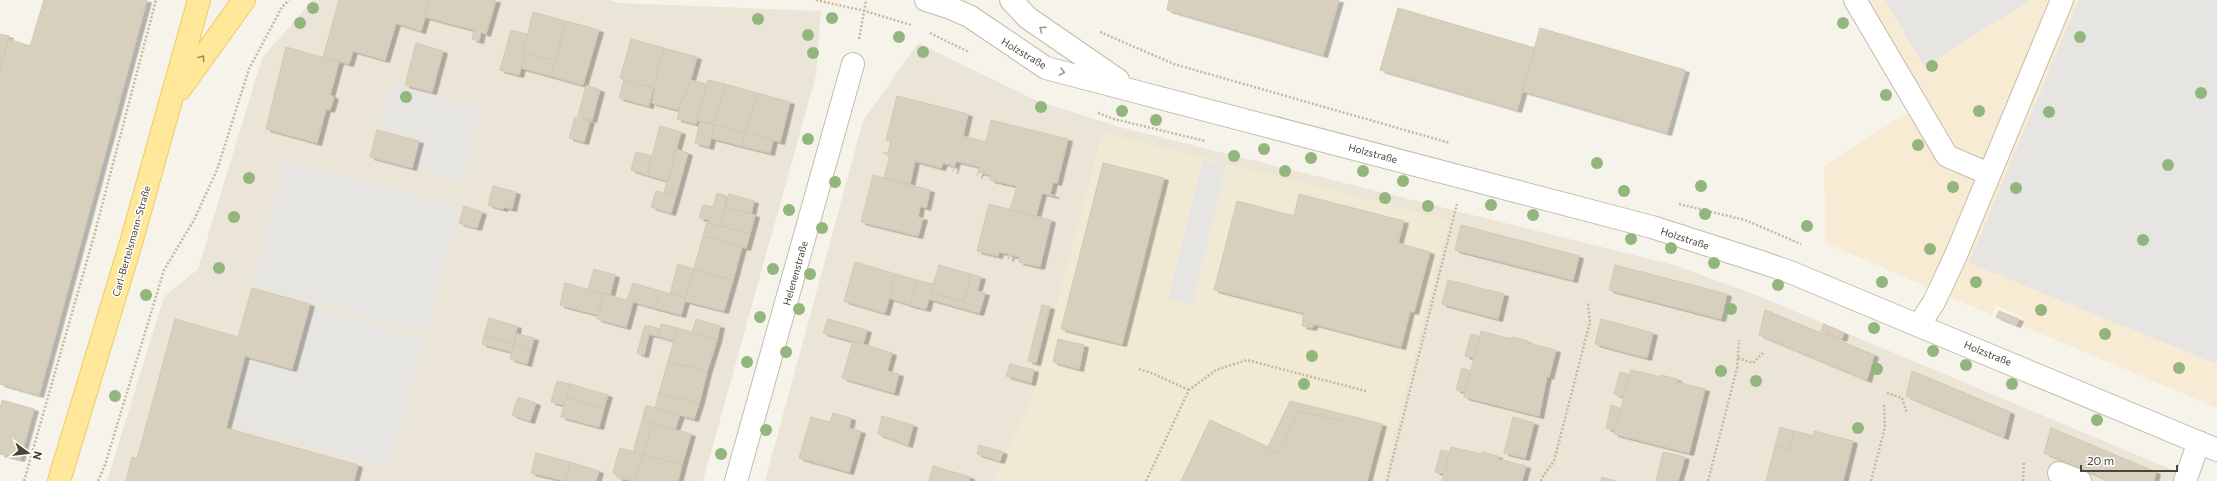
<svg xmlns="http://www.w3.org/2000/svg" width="2217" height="481" font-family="Commissioner,sans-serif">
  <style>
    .residential { fill: #eae5d7 }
    .commercial { fill: #f8ebd4 }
    .education { fill: #f0e9d3 }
    .parking { fill: #e7e5e1 }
    .building { fill: #d8d0be; stroke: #d4c8b1; filter: url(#shadow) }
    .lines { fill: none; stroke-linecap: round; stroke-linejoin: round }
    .minor-casing { stroke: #c2bcab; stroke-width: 24 }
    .major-casing { stroke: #edcb61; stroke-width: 24 }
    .path { stroke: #c5b99b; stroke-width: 2.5; stroke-dasharray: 2 2; stroke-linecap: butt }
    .minor { stroke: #fff; stroke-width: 22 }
    .major { stroke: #ffe899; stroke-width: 22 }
    .tree { fill: #93b57e }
    .oneway { stroke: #9c9891 }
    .oneway2 { stroke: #9c8e63 }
    .labels { text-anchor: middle; stroke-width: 3; stroke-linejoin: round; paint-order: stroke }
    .street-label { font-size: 10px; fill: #4b4437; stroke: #fff }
  </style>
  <defs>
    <filter id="shadow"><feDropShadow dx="4.5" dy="2.5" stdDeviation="0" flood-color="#0004"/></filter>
  </defs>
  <rect width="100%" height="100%" fill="#f6f3ea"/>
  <path class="residential" d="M313,0H608L619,3L821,11L816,75L703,481H107L164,297L198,269L262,58Z
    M918,43L1035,100L1119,127L1674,265L1756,295L2199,481H765L863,121Z"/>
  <path class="commercial" d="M1845,0H2217V408L2021,325L2024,317L1996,305L1992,315L1826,243L1824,166L1910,111Z"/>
  <path class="education" d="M1102,133L1449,220L1382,481H993L1033,396Z"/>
  <path class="parking" d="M1885,0H2031L1924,66Z
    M2079,0H2217V364L1969,263Z
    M392,85L481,109L462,181L414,168L422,139L380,128Z
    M285,160L460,207L426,333L252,286Z
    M1203,160L1226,166L1192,305L1168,299Z
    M312,307L424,338L390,468L229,425L246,359L294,372Z"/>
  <path class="building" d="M44,0H147L39,395L0,384V69L8,39L30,46Z
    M339,0H430L421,31L396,23L385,60L353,51L349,64L323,57Z
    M430,0H496L486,34L481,32L479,41L472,39L474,30L425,17Z
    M1169,0H1339L1323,55L1167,10Z
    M1398,8L1535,48L1517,110L1380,70Z
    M533,12L566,21L556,61L523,52Z
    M566,21L599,30L583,85L551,76Z
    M1540,28L1685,70L1667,133L1522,91Z
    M511,30L527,34L523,52H525L519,75L500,70Z
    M0,34L9,36L0,69Z
    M631,39L664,48L653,88L620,78Z
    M416,43L443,51L432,92L405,85Z
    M286,47L339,62L330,95L334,97L330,110L326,109L317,143L266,129Z
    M664,48L697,57L686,96H683L679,110L652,103L655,88H653Z
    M525,52L555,61L551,76L521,68Z
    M624,79L653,88L649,106L619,98Z
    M690,80L706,84L696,124L677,119L683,96H686Z
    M708,80L725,84L714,124L697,120Z
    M725,84L757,93L745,133L714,124Z
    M586,85L600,90L592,120L578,116Z
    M757,93L790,102L780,142L745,133Z
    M897,96L968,114L963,136L986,142L991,120L1068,139L1057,183L1053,182L1050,194L1055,196L1042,193L1036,216L1010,210L1017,186L990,180L991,175L979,172L977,176L980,167L956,161L953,171L954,166L943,163L941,168L915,161L910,184L884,178L890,155L883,153H888L891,141L886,140Z
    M575,117L590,121L584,142L569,138Z
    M700,121L714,125L709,147L695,143Z
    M714,125L745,133L742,146L711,138Z
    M660,126L681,132L668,181L647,175Z
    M377,130L419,141L412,168L370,157Z
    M745,133L773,140L770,153L742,146Z
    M676,149L688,153L676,196L664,193Z
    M636,152L652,156L647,175L631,170Z
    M1103,163L1164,178L1122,344L1061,329Z
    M873,175L930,190L926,208L920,206L918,217L923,218L918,236L861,222Z
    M493,186L516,192L512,209L504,207L503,209L488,205Z
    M656,191L676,196L671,213L651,207Z
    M717,193L727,196L720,226L709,223L710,220L699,218L703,205L713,207Z
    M729,194L754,201L751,214L726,207Z
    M1299,194L1404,221L1398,243L1430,252L1414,312L1410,311L1401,347L1302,321L1304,313L1214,290L1237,201L1294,216Z
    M989,204L1051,220L1040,267L1019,262L1020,257L1010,255L1009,259H1008L1009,254L999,252L998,256L977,251Z
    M464,206L482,212L477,228L459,223Z
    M726,207L755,215L750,234L720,226Z
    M707,222L750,234L746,248L703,236Z
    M1461,225L1579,256L1573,280L1455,250Z
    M703,236L742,247L733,280L694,269Z
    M855,262L896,274L885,313L844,301Z
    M678,264L694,269L686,298L670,294Z
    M939,265L971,274L963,302L931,292Z
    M1615,265L1727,294L1721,319L1609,290Z
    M594,269L615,275L610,295L588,289Z
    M694,269L733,280L724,311L685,301Z
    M896,274L917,280L910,305L889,298Z
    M971,274L981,277L977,291L985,293L981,307L963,302Z
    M917,280L933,284L931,292L981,307L979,313L929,299L926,309L910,305Z
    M1448,280L1504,294L1498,319L1442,304Z
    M565,283L604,294L598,315L560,305Z
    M633,283L660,291L655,308L627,300Z
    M252,288L310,304L292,369L245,356L226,428L358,465L354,481H126L132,457L137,459L175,319L238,337Z
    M660,291L686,298L681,315L655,308Z
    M604,294L633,302L626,327L597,319Z
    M1042,305L1050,307L1036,363L1028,361Z
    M1765,310L1874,355L1867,380L1759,335Z
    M1999,311L2019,319L2016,325L1996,317Z
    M489,318L517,326L514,344L484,336Z
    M696,319L720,326L717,340L692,333Z
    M828,319L867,330L863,344L823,333Z
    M1601,319L1653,333L1647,358L1595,344Z
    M1303,321L1314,324L1312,328L1302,326Z
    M661,324L678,328L674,341L658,336Z
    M1824,324L1844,333L1842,339L1821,331Z
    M645,325L660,329L658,336L649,334L644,355L637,353Z
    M678,328L717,340L707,372L668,361Z
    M1481,331L1511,339L1512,337L1528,341L1527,343L1556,350L1549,377L1547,376L1539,416L1464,397Z
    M517,334L534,338L531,349L514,344Z
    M1471,334L1480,337L1474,358L1465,356Z
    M484,336L514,344L512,352L482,344Z
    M1058,339L1084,345L1079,369L1053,362Z
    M853,341L892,353L887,371L899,374L894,393L842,378Z
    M514,344L531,349L527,364L510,359Z
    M668,361L707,372L699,404L659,393Z
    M1010,364L1034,370L1031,383L1006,376Z
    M1462,368L1471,371L1465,392L1456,390Z
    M1631,370L1661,377V375L1677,379V382L1705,389L1689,453L1614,434Z
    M1912,371L2010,412L2004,437L1906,396Z
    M1620,372L1629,375L1623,397L1614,394Z
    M557,381L570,384L564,405L551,402Z
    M570,384L608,395L604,408L566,398Z
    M659,393L699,404L694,419L655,408Z
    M518,397L536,403L530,421L512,415Z
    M566,398L604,408L599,427L561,417Z
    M2,400L34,409L20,459L0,454V409Z
    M1290,401L1343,414L1341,421L1299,411L1278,454L1268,450V447Z
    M646,405L680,415L675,429L642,420Z
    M1611,405L1620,408L1615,430L1606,428Z
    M1299,411L1341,421L1343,414L1382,424L1367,481H1181L1210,420L1268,447V450L1278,454Z
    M833,413L851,418L849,428L861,431L849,472L799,458L811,417L830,422Z
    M882,416L913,425L908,445L878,434Z
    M1513,417L1534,423L1525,458L1504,453Z
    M642,420L652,423L643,454L633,452Z
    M652,423L691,434L682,465L643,454Z
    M1780,427L1794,431L1789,450L1775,446Z
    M2051,428L2156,472L2154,481H2110L2044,453Z
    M1794,431L1814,436V431L1853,441L1843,481H1766L1775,446L1789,450Z
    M979,445L1003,452L1000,461L977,454Z
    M1451,447L1482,454V452L1498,456V459L1526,466L1522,481H1442Z
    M620,448L643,454L635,481L618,478L613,472Z
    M1441,450L1450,452L1444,474L1435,472Z
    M1663,452L1685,457L1678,481H1656Z
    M536,453L570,462L565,481L531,473Z
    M643,454L682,465L678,481H635Z
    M570,462L599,471L596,481H565Z
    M933,466L970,477L969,481H929Z
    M1602,477L1616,481H1601Z"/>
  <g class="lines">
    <defs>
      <path id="minor" d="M926,0L948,7L969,16L1046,68L1652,227L1761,262L1790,272L2217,450
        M1011,0L1028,18L1118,80
        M1855,0L1947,156L1989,174
        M1919,325L1934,302L1956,255L2062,0
        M2059,473L2080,481
        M736,481L853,64
        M2185,481L2199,442"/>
      <path id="major" d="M180,89L244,0
        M59,481L131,243L199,0"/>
    </defs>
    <use href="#minor" class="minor-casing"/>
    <use href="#major" class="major-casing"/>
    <path class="path" d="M816,0L865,11L911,25
      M1100,32L1174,64L1450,143
      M930,33L969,52
      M859,39L866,0
      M1098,113L1114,119L1205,141
      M1679,204L1745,220L1801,244
      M1738,358L1753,363L1763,353
      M1139,369L1154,374L1189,390
      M1887,393L1902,398L1907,413
      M24,481L94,236L156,0
      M98,481L105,465L164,270L194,220L217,170L249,69L282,7L289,0
      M1146,481L1189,390L1216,370L1247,360L1366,391
      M1387,481L1457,204
      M1541,481L1543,476L1554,461L1590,322L1588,302
      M1708,481L1737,368L1739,340
      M1871,481L1885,427L1884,404
      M2023,481L2024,462"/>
    <use href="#minor" class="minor"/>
    <use href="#major" class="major"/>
  </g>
  <g class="tree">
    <circle cx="313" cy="8" r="6"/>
    <circle cx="832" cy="18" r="6"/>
    <circle cx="758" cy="19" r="6"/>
    <circle cx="300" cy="23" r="6"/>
    <circle cx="1843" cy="23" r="6"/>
    <circle cx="808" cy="35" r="6"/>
    <circle cx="899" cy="37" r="6"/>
    <circle cx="2080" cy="37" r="6"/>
    <circle cx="923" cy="52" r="6"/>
    <circle cx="813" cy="53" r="6"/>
    <circle cx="1932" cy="66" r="6"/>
    <circle cx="2201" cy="93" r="6"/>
    <circle cx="1886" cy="95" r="6"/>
    <circle cx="406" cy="97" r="6"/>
    <circle cx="1041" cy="107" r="6"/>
    <circle cx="1122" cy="111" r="6"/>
    <circle cx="1979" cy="111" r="6"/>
    <circle cx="2049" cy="112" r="6"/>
    <circle cx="1156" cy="120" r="6"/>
    <circle cx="808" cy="139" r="6"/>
    <circle cx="1918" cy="145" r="6"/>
    <circle cx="1264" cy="149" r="6"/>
    <circle cx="1234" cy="156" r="6"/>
    <circle cx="1311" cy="158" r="6"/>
    <circle cx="1597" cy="163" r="6"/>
    <circle cx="2168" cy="165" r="6"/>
    <circle cx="1285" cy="171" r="6"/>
    <circle cx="1363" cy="171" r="6"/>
    <circle cx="249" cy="178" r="6"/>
    <circle cx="1403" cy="181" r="6"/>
    <circle cx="835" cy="182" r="6"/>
    <circle cx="1701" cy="186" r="6"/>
    <circle cx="1953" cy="187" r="6"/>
    <circle cx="2016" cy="188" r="6"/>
    <circle cx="1624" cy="191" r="6"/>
    <circle cx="1385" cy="198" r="6"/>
    <circle cx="1491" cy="205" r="6"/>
    <circle cx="1428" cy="206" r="6"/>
    <circle cx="789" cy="210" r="6"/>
    <circle cx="1705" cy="214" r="6"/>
    <circle cx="1533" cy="215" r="6"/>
    <circle cx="234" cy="217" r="6"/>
    <circle cx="1807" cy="226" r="6"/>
    <circle cx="822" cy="228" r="6"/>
    <circle cx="1631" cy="239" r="6"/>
    <circle cx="2143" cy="240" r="6"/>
    <circle cx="1671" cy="248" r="6"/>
    <circle cx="1930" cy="249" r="6"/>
    <circle cx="1714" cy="263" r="6"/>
    <circle cx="219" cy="268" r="6"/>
    <circle cx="773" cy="269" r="6"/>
    <circle cx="810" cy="274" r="6"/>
    <circle cx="1882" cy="282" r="6"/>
    <circle cx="1976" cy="282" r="6"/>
    <circle cx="1778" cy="285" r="6"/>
    <circle cx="146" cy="295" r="6"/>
    <circle cx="799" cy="309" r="6"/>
    <circle cx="1731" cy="309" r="6"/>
    <circle cx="2041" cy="310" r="6"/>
    <circle cx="760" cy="317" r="6"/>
    <circle cx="1874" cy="328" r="6"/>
    <circle cx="2105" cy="334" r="6"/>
    <circle cx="1933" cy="351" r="6"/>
    <circle cx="786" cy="352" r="6"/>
    <circle cx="1312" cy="356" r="6"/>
    <circle cx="747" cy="362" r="6"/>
    <circle cx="1966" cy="365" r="6"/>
    <circle cx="2179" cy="368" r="6"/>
    <circle cx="1877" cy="369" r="6"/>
    <circle cx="1721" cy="371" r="6"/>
    <circle cx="1756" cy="381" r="6"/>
    <circle cx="1304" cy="384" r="6"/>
    <circle cx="2012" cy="384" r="6"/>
    <circle cx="115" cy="396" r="6"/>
    <circle cx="2097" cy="420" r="6"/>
    <circle cx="1858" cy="428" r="6"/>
    <circle cx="766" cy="430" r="6"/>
    <circle cx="721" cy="454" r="6"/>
  </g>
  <defs><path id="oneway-chevron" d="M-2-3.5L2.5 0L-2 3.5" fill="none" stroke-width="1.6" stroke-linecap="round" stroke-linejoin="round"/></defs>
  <g class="oneway">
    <use href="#oneway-chevron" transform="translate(1042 29) rotate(-143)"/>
    <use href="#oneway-chevron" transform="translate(1062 72) rotate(14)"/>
  </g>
  <use class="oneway2" href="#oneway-chevron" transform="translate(202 58) rotate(-54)"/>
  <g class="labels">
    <g class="street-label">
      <text transform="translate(1024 53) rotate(31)" y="4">Holzstraße</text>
      <text transform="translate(1373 153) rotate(15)" y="4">Holzstraße</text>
      <text transform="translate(1685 238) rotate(18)" y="4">Holzstraße</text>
      <text transform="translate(131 241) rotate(-74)" y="4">Carl-Bertelsmann-Straße</text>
      <text transform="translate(795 273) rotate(-74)" y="4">Helenenstraße</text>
      <text transform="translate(1988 353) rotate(22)" y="4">Holzstraße</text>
    </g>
  </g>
  <g transform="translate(28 453) rotate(105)" stroke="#ffffff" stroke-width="3" paint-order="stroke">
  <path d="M0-3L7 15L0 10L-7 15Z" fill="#4b4437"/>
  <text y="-6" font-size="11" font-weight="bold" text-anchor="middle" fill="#4b4437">N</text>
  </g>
  <path d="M2081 465v6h96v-6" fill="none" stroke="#4b4437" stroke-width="2"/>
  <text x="2087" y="465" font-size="12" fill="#4b4437" stroke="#ffffff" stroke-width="3" paint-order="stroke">20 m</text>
</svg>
